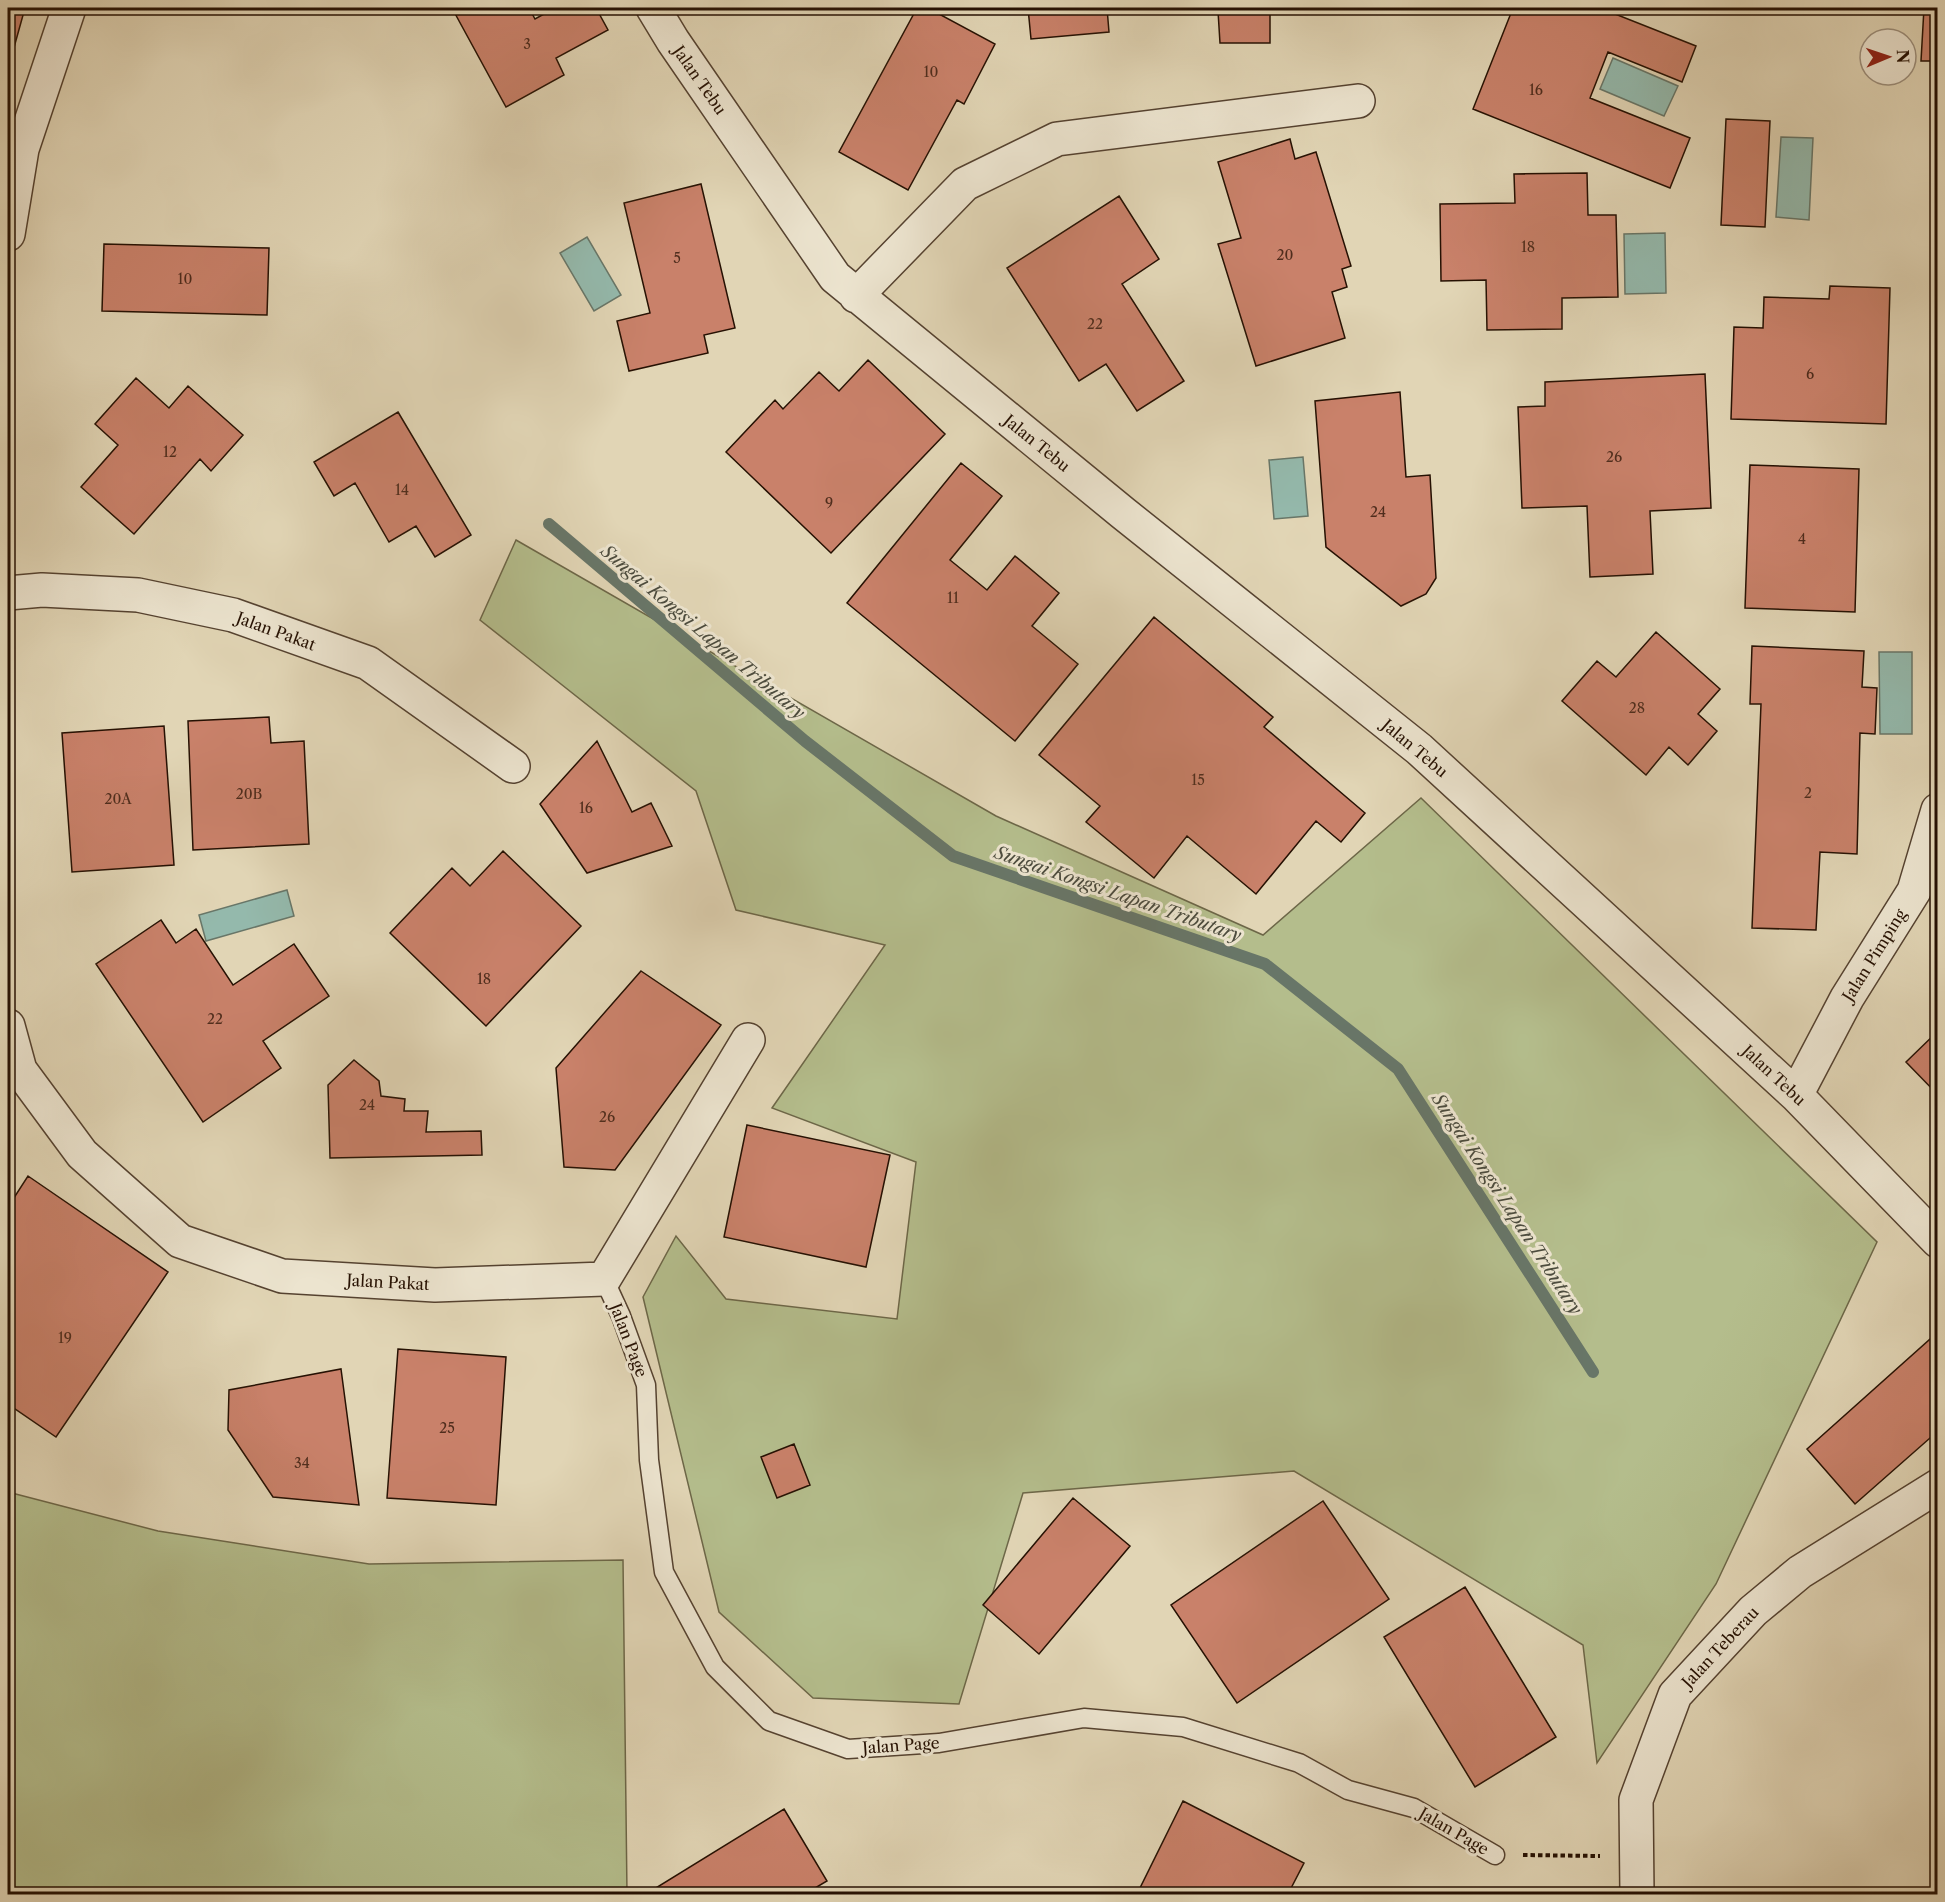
<svg xmlns="http://www.w3.org/2000/svg" width="1945" height="1902" font-family="'Libre Caslon Text',serif">
  <style>
    .green { fill: #b4bd8c; stroke: #6d6748; stroke-width: 1.5 }
    .water { fill: #94b9ac; stroke: #687668; stroke-width: 1.5 }
    .lines { fill: none; stroke-linecap: round; stroke-linejoin: round }
    .stream { stroke: #687668; stroke-width: 12 }
    .building { fill: #c9816a; stroke: #261103; stroke-width: 1.5 }
    .lane-casing { stroke: #554230; stroke-width: 21 }
    .street-casing { stroke: #554230; stroke-width: 36 }
    .path { stroke: #261103; stroke-width: 4; stroke-dasharray: 4.5 3; stroke-linecap: butt }
    .lane { stroke: #ece4cf; stroke-width: 18 }
    .street { stroke: #ece4cf; stroke-width: 33 }
    .labels { text-anchor: middle; stroke-width: 6; stroke-linejoin: round; paint-order: stroke }
    .number-label { font-size: 14px; fill: #4f2d1d }
    .street-label { font-size: 16px; fill: #261103; stroke: #ece4cf }
    .water-label { font-size: 18px; font-style: italic; fill: #4c4c3e; stroke: #ece4cf }
  </style>
  <rect width="100%" height="100%" fill="#e1d5b5"/>
  <filter id="stains"><feTurbulence type="fractalNoise" baseFrequency=".00333" numOctaves="4"/><feColorMatrix values="0 0 0 0 .2 0 0 0 0 .09 0 0 0 0 .02 0 0 0 .5 -.17"/></filter>
  <radialGradient id="worn" r=".72"><stop offset=".6" stop-color="#630" stop-opacity="0"/><stop offset="1" stop-color="#630" stop-opacity=".3"/></radialGradient>
  <path class="green" d="M516,540L996,816L1263,935L1421,798L1877,1242L1716,1584L1597,1763L1583,1645L1294,1471L1023,1493L959,1704L813,1698L719,1612L643,1297L676,1236L726,1299L897,1319L916,1162L772,1108L885,945L736,910L696,791L480,620Z
    M8,1492L158,1531L369,1564L623,1560L627,1894H8Z"/>
  <path class="water" d="M1613,58L1678,86L1664,116L1600,89Z
    M1781,137L1813,138L1809,220L1776,217Z
    M1665,233L1666,293L1625,294L1624,234Z
    M587,237L621,295L594,311L560,253Z
    M1303,457L1308,516L1274,519L1269,460Z
    M1879,652H1912V734H1880Z
    M287,890L294,916L206,941L199,915Z"/>
  <g class="lines">
    <path class="stream" d="M549,524L805,741L953,856L1265,964L1398,1069L1593,1372"/>
  </g>
  <path class="building" d="M8,8H25L8,69Z
    M452,8H529L535,19L555,8H596L608,30L556,58L564,75L506,107Z
    M917,8H928L995,44L964,104L957,100L908,190L839,152Z
    M1028,8H1107L1109,32L1031,39Z
    M1205,8H1284V10H1270V43H1220L1218,11H1205Z
    M1513,8H1600L1696,46L1682,82L1608,52L1590,98L1690,138L1670,188L1473,109Z
    M1924,8H1938V61H1921Z
    M8,113L13,114L8,133Z
    M1726,119L1770,121L1765,227L1721,225Z
    M1290,139L1295,159L1316,152L1351,266L1342,269L1347,287L1332,292L1345,338L1256,366L1218,244L1241,238L1218,162Z
    M1587,173L1588,215H1616L1618,297L1562,298V329L1487,330L1486,280L1441,281L1440,204L1515,203L1514,174Z
    M701,184L735,328L704,335L708,353L629,371L617,321L650,313L624,203Z
    M1119,196L1159,259L1122,284L1184,381L1137,411L1106,364L1079,381L1007,268Z
    M104,244L269,248L267,315L102,311Z
    M1830,286L1890,288L1886,424L1731,419L1734,327L1763,328L1764,297L1829,299Z
    M868,360L945,434L831,553L726,452L775,400L783,409L819,372L839,391Z
    M1705,374L1711,508L1650,511L1653,574L1590,577L1587,506L1522,508L1518,407L1545,406V382Z
    M136,378L169,408L188,386L243,435L211,471L200,459L134,534L81,487L118,445L95,424Z
    M1400,392L1406,477L1430,475L1436,578L1426,594L1401,606L1326,547L1315,401Z
    M398,412L471,535L435,557L416,526L389,542L355,483L334,496L314,462Z
    M961,463L1002,496L950,560L987,590L1015,556L1059,593L1032,626L1078,664L1015,741L847,603Z
    M1750,465L1859,469L1855,612L1745,608Z
    M1154,617L1273,717L1264,727L1365,813L1341,842L1316,821L1256,894L1187,836L1154,878L1086,822L1100,806L1039,755Z
    M1656,632L1720,689L1698,714L1717,731L1688,765L1669,747L1646,775L1562,701L1597,661L1616,677Z
    M1752,646L1864,651L1862,687L1877,688L1875,734L1860,733L1857,854L1820,852L1816,930L1752,928L1761,704H1750Z
    M269,717L271,743L304,741L309,844L193,850L188,721Z
    M164,726L174,865L72,872L62,733Z
    M597,741L632,812L651,803L672,846L587,873L540,804Z
    M503,851L581,926L486,1026L390,933L452,868L470,886Z
    M161,920L176,943L196,929L233,985L294,944L329,996L263,1041L281,1068L203,1122L96,964Z
    M641,971L721,1025L615,1170L564,1167L556,1068Z
    M1938,1031V1095L1906,1062Z
    M354,1060L379,1081L381,1096L405,1099L404,1111H428L426,1132L481,1131L482,1155L330,1158L328,1085Z
    M747,1125L890,1155L866,1267L724,1237Z
    M28,1176L168,1272L56,1437L8,1404V1207Z
    M1938,1332V1431L1855,1504L1807,1449Z
    M398,1349L506,1357L496,1505L387,1498Z
    M341,1369L359,1505L273,1497L228,1430L229,1390Z
    M794,1444L810,1485L777,1498L761,1457Z
    M1073,1498L1130,1546L1039,1654L983,1605Z
    M1323,1501L1389,1599L1237,1703L1171,1605Z
    M1465,1587L1556,1737L1475,1787L1384,1637Z
    M1183,1801L1304,1863L1288,1894H1153L1140,1888Z
    M784,1809L827,1881L805,1894H646Z"/>
  <g class="lines">
    <defs>
      <path id="lane" d="M604,1279L621,1316L646,1385L649,1460L664,1572L715,1667L769,1721L848,1749L939,1743L1084,1718L1183,1727L1299,1763L1348,1790L1414,1808L1495,1855"/>
      <path id="street" d="M653,8L673,41L835,277L1123,513L1419,749L1796,1095L1938,1241
        M8,234L22,149L69,8
        M856,296L965,184L1057,139L1358,101
        M8,593L42,590L138,595L233,615L368,663L513,766
        M8,1026L20,1070L82,1154L180,1241L282,1276L435,1285L604,1279L748,1040
        M1796,1095L1847,998L1914,891L1938,810
        M1637,1894L1636,1800L1675,1695L1753,1611L1800,1572L1938,1486"/>
    </defs>
    <use href="#lane" class="lane-casing"/>
    <use href="#street" class="street-casing"/>
    <path class="path" d="M1523,1855L1600,1856"/>
    <use href="#lane" class="lane"/>
    <use href="#street" class="street"/>
  </g>
  <g class="labels">
    <g class="number-label">
      <text x="527" y="49">3</text>
      <text x="931" y="77">10</text>
      <text x="1536" y="95">16</text>
      <text x="1528" y="252">18</text>
      <text x="1285" y="260">20</text>
      <text x="677" y="263">5</text>
      <text x="185" y="284">10</text>
      <text x="1095" y="329">22</text>
      <text x="1810" y="379">6</text>
      <text x="170" y="457">12</text>
      <text x="1614" y="462">26</text>
      <text x="402" y="495">14</text>
      <text x="829" y="508">9</text>
      <text x="1378" y="517">24</text>
      <text x="1802" y="544">4</text>
      <text x="953" y="603">11</text>
      <text x="1637" y="713">28</text>
      <text x="1198" y="785">15</text>
      <text x="1808" y="798">2</text>
      <text x="249" y="799">20B</text>
      <text x="118" y="804">20A</text>
      <text x="586" y="813">16</text>
      <text x="484" y="984">18</text>
      <text x="215" y="1024">22</text>
      <text x="367" y="1110">24</text>
      <text x="607" y="1122">26</text>
      <text x="65" y="1343">19</text>
      <text x="447" y="1433">25</text>
      <text x="302" y="1468">34</text>
    </g>
    <g class="street-label">
      <text transform="translate(700 80) rotate(55)" y="6">Jalan Tebu</text>
      <text transform="translate(1037 443) rotate(39)" y="6">Jalan Tebu</text>
      <text transform="translate(276 631) rotate(20)" y="6">Jalan Pakat</text>
      <text transform="translate(1415 748) rotate(40)" y="6">Jalan Tebu</text>
      <text transform="translate(1874 955) rotate(-58)" y="6">Jalan Pimping</text>
      <text transform="translate(1774 1075) rotate(43)" y="6">Jalan Tebu</text>
      <text transform="translate(388 1282) rotate(3)" y="6">Jalan Pakat</text>
      <text transform="translate(629 1340) rotate(69)" y="6">Jalan Page</text>
      <text transform="translate(1720 1647) rotate(-47)" y="6">Jalan Teberau</text>
      <text transform="translate(901 1745) rotate(-4)" y="6">Jalan Page</text>
      <text transform="translate(1454 1831) rotate(30)" y="6">Jalan Page</text>
    </g>
    <g class="water-label">
      <text transform="translate(703 632) rotate(40)" y="6">Sungai Kongsi Lapan Tributary</text>
      <text transform="translate(1118 894) rotate(19)" y="6">Sungai Kongsi Lapan Tributary</text>
      <text transform="translate(1507 1204) rotate(57)" y="6">Sungai Kongsi Lapan Tributary</text>
    </g>
  </g>
  <rect width="1945" height="1902" fill="none" stroke="#e1d5b5" stroke-width="30"/>
  <rect x="9" y="9" width="1927" height="1884" fill="none" stroke="#261103" stroke-width="3"/>
  <rect x="15" y="15" width="1915" height="1872" fill="none" stroke="#261103" stroke-width="1.5"/>
  <g transform="translate(1888 57) rotate(88)"><circle r="28" fill="#ece4cf" stroke="#9d907d" stroke-width="1.5"/>
  <path d="M0-4.5L10 22L0 15L-10 22Z" fill="#8f2418"/>
  <text y="-9" font-size="16" font-weight="bold" text-anchor="middle" fill="#261103">N</text>
  </g>
  <rect width="100%" height="100%" filter="url(#stains)"/>
  <rect width="100%" height="100%" fill="url(#worn)"/>
</svg>
